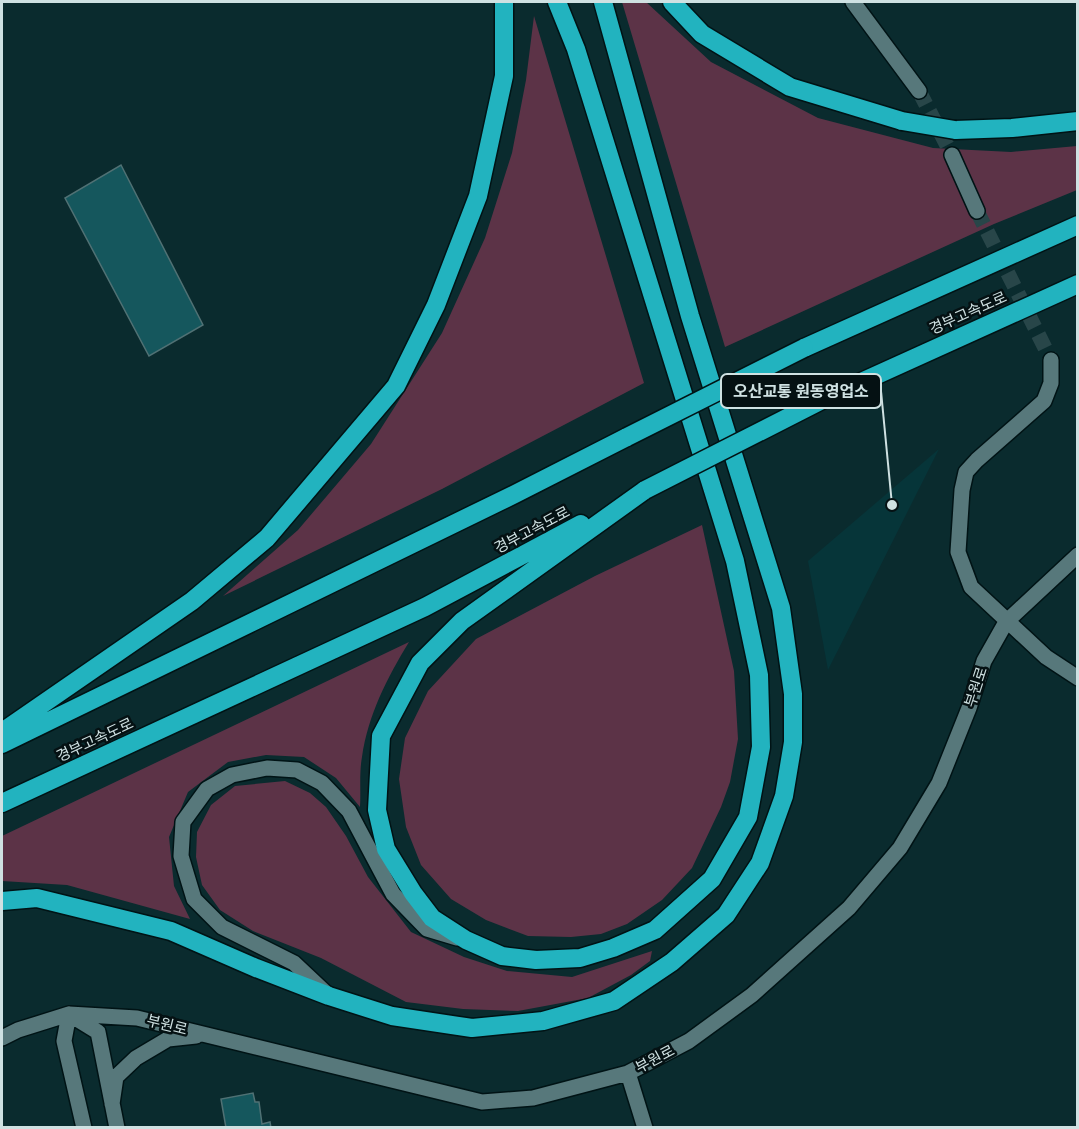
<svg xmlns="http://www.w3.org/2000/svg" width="1079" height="1129" font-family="'Source Sans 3','Noto Sans KR',sans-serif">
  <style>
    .built { fill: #063539 }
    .green { fill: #5c3347 }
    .building { fill: #15575d; stroke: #507174; stroke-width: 1.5 }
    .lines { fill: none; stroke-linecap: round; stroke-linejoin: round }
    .minor-tunnel { stroke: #284649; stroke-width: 15; stroke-dasharray: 15 8; stroke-linecap: butt }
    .minor-casing { stroke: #001315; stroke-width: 18 }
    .highway-casing { stroke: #001315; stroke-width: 21 }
    .minor { stroke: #57787b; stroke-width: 15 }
    .highway { stroke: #22b3bf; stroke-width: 18 }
    .highway-bridge-casing { stroke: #001315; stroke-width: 21; stroke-linecap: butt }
    .highway-bridge { stroke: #22b3bf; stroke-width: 18 }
    .labels { text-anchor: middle; stroke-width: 5; stroke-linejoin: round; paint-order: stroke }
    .street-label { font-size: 15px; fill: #cfe1e2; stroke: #051113 }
    .leader { fill: none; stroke: #cfe1e2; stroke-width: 2 }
    .callout-dot { fill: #cfe1e2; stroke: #051113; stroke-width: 2 }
    .callout { fill: #051113; stroke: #cfe1e2; stroke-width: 2 }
    .callout-label { font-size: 16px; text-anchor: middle; font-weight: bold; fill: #cfe1e2 }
  </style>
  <rect width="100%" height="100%" fill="#0a2b2e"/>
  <path class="built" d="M939,449L828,670L808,561Z"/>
  <path class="green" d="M622,2H646L711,62L818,118L933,148L1011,152L1077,146V190L994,224L725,347Z
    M534,16L644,383L442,489L223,596L298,530L371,444L442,333L485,238L512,153L526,80Z
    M702,525L734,671L738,739L730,782L721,807L692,868L662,900L627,924L601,934L571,937L528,936L486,920L451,899L421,865L406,827L399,779L405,738L428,691L476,639L595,576Z
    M409,642C387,678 368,715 362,757C359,773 361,791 360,807L336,778L304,757L266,755L228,762L188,792L169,837L174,886L190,919L67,885L2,881V836Z
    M285,781L310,793L326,807L346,836L368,877L411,932L464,957L507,971L572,977L652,951L650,961L631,975L588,998L518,1011L463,1009L406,1002L321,958L253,931L220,910L202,885L196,857L197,832L211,805L235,786Z"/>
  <path class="building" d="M121,165L203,325L149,356L65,198Z
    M253,1093L255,1102H259L262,1124L270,1122L271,1128H226L221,1099Z"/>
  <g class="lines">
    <path class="minor-tunnel" d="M919,91L952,155
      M977,211L1051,360"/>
    <defs>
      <path id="minor" d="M853,2L919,91
        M952,155L977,211
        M1051,360V383L1044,401L977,460L966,472L962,490L958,552L971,587L1046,657L1078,678
        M327,994L294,963L222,927L194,899L181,856L183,822L207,789L232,775L267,768L297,770L322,783L349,811L393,894L427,929L457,938
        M69,1014L64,1041L84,1128
        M72,1016L98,1032L117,1128
        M2,1038L18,1030L69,1014L137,1018L482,1102L533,1098L628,1073L689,1041L752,995L849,908L900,848L939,783L969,708L984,661L1006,622L1078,555
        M628,1073L645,1128
        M112,1104L116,1077L136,1058L168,1039L196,1036"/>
      <path id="highway" d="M557,2L576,49L735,561L759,675L761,747L748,817L712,879L655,930L613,948L580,958L536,960L502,956L466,940L432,918L413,893L386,849L377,810L381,736L420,663L462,621L645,490
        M672,2L702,34L790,87L902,121
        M955,130L1012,128L1078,121
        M804,348L1078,225
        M826,398L1078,284
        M2,732L192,601L267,538L396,386L436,305L478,196L504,76V2
        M2,744L515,494L627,437
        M2,803L425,607L581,524
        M2,901L37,898L171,931L256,968L329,996L392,1016L472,1028L543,1021L614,1001L672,962L726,915L760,863L784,796L793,742V694L781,608L690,316L603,2"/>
    </defs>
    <use href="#minor" class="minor-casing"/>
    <use href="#highway" class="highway-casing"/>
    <use href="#minor" class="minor"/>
    <use href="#highway" class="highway"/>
    <defs>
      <path id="highway-bridge" d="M902,121L955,130
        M627,437L804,348
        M645,490L826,398"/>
    </defs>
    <use href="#highway-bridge" class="highway-bridge-casing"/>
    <use href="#highway-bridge" class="highway-bridge"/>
  </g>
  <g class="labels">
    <g class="street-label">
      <text transform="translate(968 313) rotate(-24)" y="5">경부고속도로</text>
      <text transform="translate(532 530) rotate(-28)" y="5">경부고속도로</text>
      <text transform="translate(976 687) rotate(-72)" y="5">부원로</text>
      <text transform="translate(95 740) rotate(-25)" y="5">경부고속도로</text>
      <text transform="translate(167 1025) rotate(14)" y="5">부원로</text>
      <text transform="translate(655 1059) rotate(-28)" y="5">부원로</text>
    </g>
  </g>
  <path class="leader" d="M892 505L881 391"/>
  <circle class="callout-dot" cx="892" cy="505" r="6"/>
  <rect class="callout" x="721" y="374" width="160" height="34" rx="6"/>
  <g class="callout-label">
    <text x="801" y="397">오산교통 원동영업소</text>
  </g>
  <rect width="1079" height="1129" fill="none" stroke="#cfe1e2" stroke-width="6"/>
</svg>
